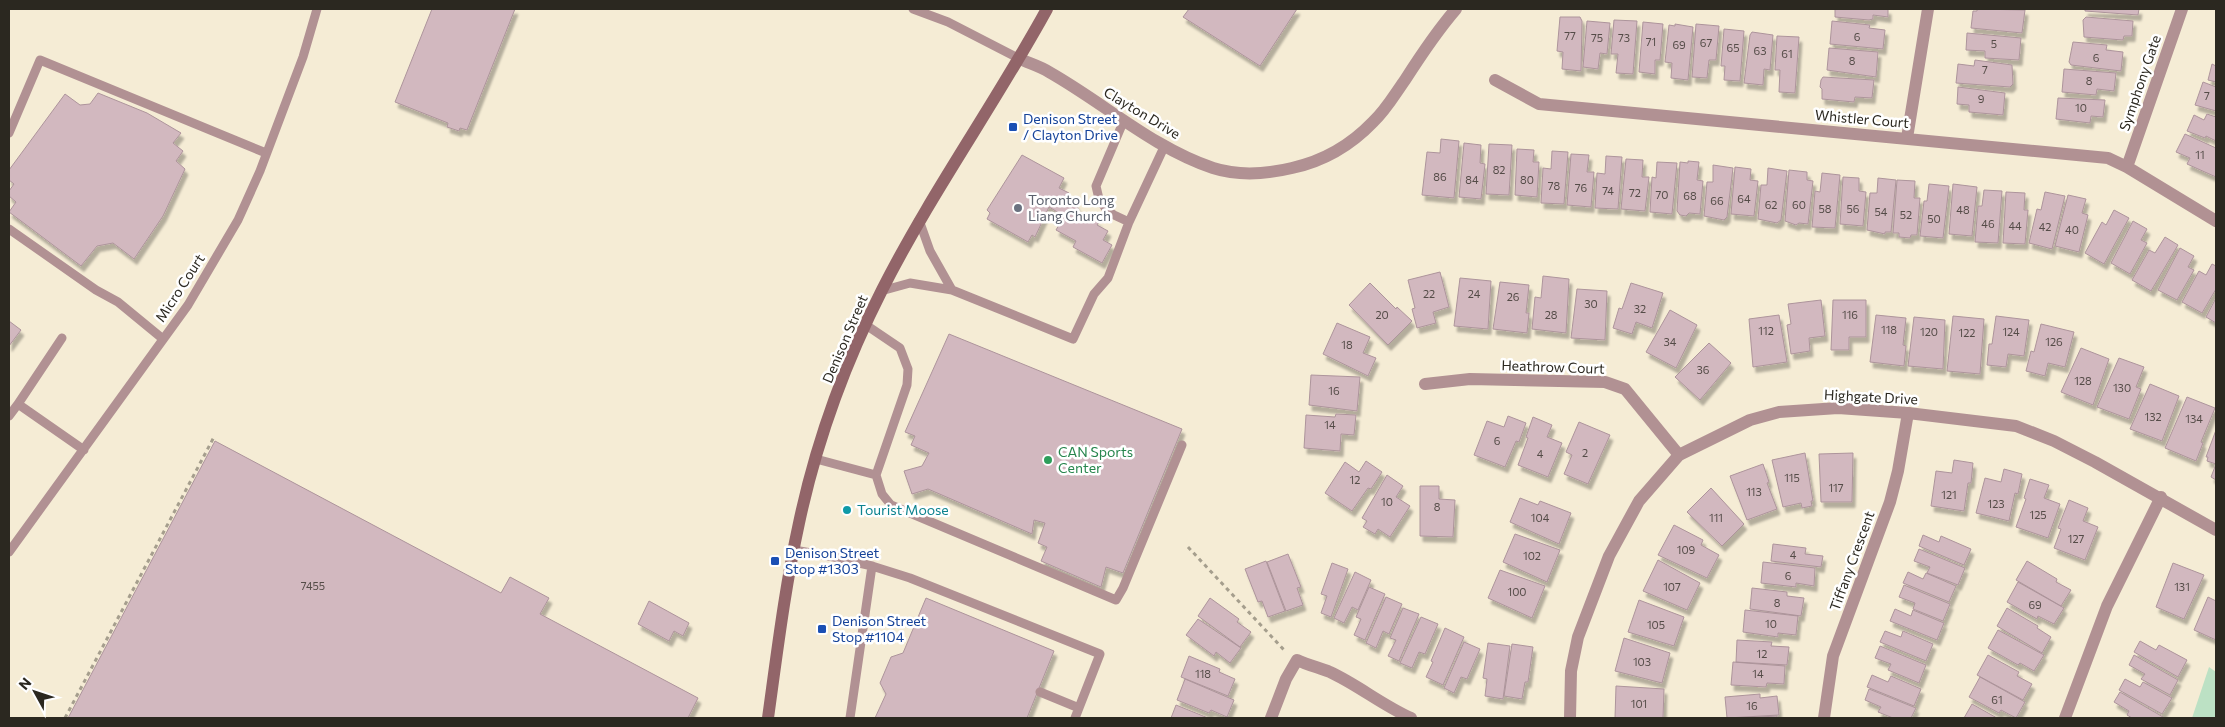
<svg xmlns="http://www.w3.org/2000/svg" width="2225" height="727" font-family="Commissioner,sans-serif">
  <style>
    .green { fill: #bce1c4 }
    .building { fill: #d2b8bf; stroke: #ad949b; filter: url(#shadow) }
    .lines { fill: none; stroke-linecap: round; stroke-linejoin: round }
    .path { stroke: #a59e8d; stroke-width: 3; stroke-dasharray: 4 4; stroke-linecap: butt }
    .service { stroke: #b19193; stroke-width: 9 }
    .minor { stroke: #b19193; stroke-width: 12 }
    .tertiary { stroke: #b19193; stroke-width: 12 }
    .secondary { stroke: #926569; stroke-width: 12 }
    .transit-dot { fill: #1a4fb4; stroke: #fff; stroke-width: 2 }
    .worship-dot { fill: #6b7280; stroke: #fff; stroke-width: 2 }
    .leisure-dot { fill: #2e9e5b; stroke: #fff; stroke-width: 2 }
    .culture-dot { fill: #0f9aa8; stroke: #fff; stroke-width: 2 }
    .labels { text-anchor: middle; stroke-width: 5; stroke-linejoin: round; paint-order: stroke }
    .number-label { font-size: 11px; fill: #554c48 }
    .street-label { font-size: 14px; fill: #2b2820; stroke: #fff }
    .transit-label { font-size: 14px; fill: #164399; stroke: #fff; text-anchor: start }
    .worship-label { font-size: 14px; fill: #5b616d; stroke: #fff; text-anchor: start }
    .leisure-label { font-size: 14px; fill: #27864d; stroke: #fff; text-anchor: start }
    .culture-label { font-size: 14px; fill: #0d838f; stroke: #fff; text-anchor: start }
  </style>
  <defs>
    <filter id="shadow"><feDropShadow dx="3" dy="5.5" stdDeviation="1" flood-color="#0004"/></filter>
  </defs>
  <rect width="100%" height="100%" fill="#f5ecd5"/>
  <path class="green" d="M2209,667L2216,672V718H2192Z"/>
  <path class="building" d="M432,9H515L467,130L460,128L459,131L447,127L448,123L395,102Z
    M1189,9H1297L1260,66L1183,17Z
    M1835,9H1888V17L1873,15V19L1869,20L1835,17Z
    M1977,9L2025,10L2022,33L1971,28L1973,11H1977Z
    M2085,9H2139L2138,15L2085,11Z
    M1560,17H1580L1582,21L1581,71L1562,69L1563,52L1557,51Z
    M2086,17L2133,21L2132,36H2124L2123,40L2084,37L2083,20Z
    M1614,20L1637,21L1633,74L1616,73L1618,54H1611Z
    M1587,21L1610,23L1607,54L1600,53L1598,69L1583,67Z
    M1832,21L1870,25L1869,28L1885,30L1883,49L1830,44Z
    M1643,22L1663,24L1660,60H1655V74L1639,72Z
    M1675,24L1693,27L1688,80L1671,78L1672,63L1665,62L1669,25L1675,26Z
    M1696,24L1719,26L1716,60H1709L1707,78L1692,77Z
    M1724,29L1744,31L1740,81L1724,80L1725,66H1721Z
    M1752,32L1773,35L1770,70L1764,69L1763,85L1744,83L1750,35Z
    M1967,33L2021,38L2019,60L1985,58V51L1966,50Z
    M1777,36L1799,37L1795,93L1779,92L1780,70H1775Z
    M2073,42L2107,45L2106,50L2123,52L2121,71L2071,65L2069,62Z
    M1829,48L1878,52L1876,77L1827,70Z
    M1975,60L2012,65L2013,84L2010,87L1956,83L1958,64L1974,66Z
    M2212,64L2216,66V82L2208,80Z
    M2064,69L2116,73L2114,91L2097,89L2096,95L2062,92Z
    M1823,77L1874,80L1872,98L1855,97L1854,102L1822,99V89L1820,87L1821,80Z
    M2203,82L2216,87V111L2195,105Z
    M1958,87L2005,93L2003,115L1969,112V105L1957,104Z
    M98,93L147,113L181,133L173,143L183,151L176,161L185,169L163,216L134,259L113,243L97,246L81,266L9,212L16,202L9,196V191L14,184L9,180V170L65,94L80,105L90,104Z
    M2058,98L2105,100L2103,117L2091,116L2090,123L2056,119Z
    M2207,114L2216,117V141L2206,136L2205,138L2187,131L2194,115L2204,120Z
    M2185,134L2216,148V177L2187,164L2190,158L2176,152Z
    M1441,139L1459,141L1454,198L1422,195L1427,152L1440,153Z
    M1464,143L1481,145L1480,163L1485,164L1481,199L1459,197Z
    M1489,144L1512,145L1509,195L1486,194Z
    M1517,149L1534,150L1533,162H1539L1537,197L1515,195Z
    M1552,151L1568,152L1564,204L1541,203L1543,168L1551,169Z
    M1571,154L1589,155L1587,172H1594L1591,207L1567,205Z
    M1022,155L1064,178L1059,188L1069,193L1079,210L1076,213L1088,220L1090,217L1099,222L1097,225L1108,231L1103,240L1112,245L1102,263L1073,247L1076,241L1056,230L1064,216L1049,207L1035,237L1032,235L1028,242L987,219L990,213L987,210Z
    M1606,156L1622,157L1618,209L1595,208L1597,173L1605,174Z
    M1626,159L1643,160L1642,177H1649L1645,211L1621,209Z
    M1688,161L1699,162L1697,180L1703,181L1700,214L1689,213L1686,216L1680,215L1677,211L1680,162L1688,163Z
    M1657,162L1677,163L1672,214L1650,212L1652,177L1656,178Z
    M1713,165L1733,168L1727,217L1724,220L1704,216L1707,182H1713Z
    M1735,167L1751,169L1750,180L1758,181L1754,216L1731,214Z
    M1768,168L1787,171L1781,220L1777,223L1758,219L1761,185H1767Z
    M1789,170L1807,172V180L1813,181L1808,224L1799,223L1796,225L1785,221Z
    M1822,173L1840,175L1835,228L1812,227L1815,191L1820,192Z
    M1843,177L1859,178V191L1866,192L1863,226L1840,224Z
    M1878,178L1896,180L1891,232H1885V234L1867,230L1870,193H1877Z
    M1897,180L1915,181L1914,198H1920L1917,235H1911L1910,238L1899,237V233H1893Z
    M1929,184L1949,186L1943,238L1920,236L1924,201H1927Z
    M1953,184L1977,187L1972,236L1949,234Z
    M1984,190L2002,191L1998,243L1975,242L1978,206H1982Z
    M2006,192L2025,193L2024,210H2028L2025,244L2003,243Z
    M2045,192L2065,196L2052,249L2029,243L2037,209L2041,210Z
    M2068,195L2086,199L2082,213L2088,215L2079,252L2055,246Z
    M2114,210L2129,218L2104,264L2085,253L2102,222L2106,225Z
    M2133,221L2147,229L2141,240L2147,243L2130,274L2111,263Z
    M2165,237L2178,245L2151,291L2132,280L2149,250L2155,253Z
    M2180,248L2194,256L2188,267L2194,270L2177,300L2158,290Z
    M2212,264L2216,266V289L2202,313L2182,302L2199,271L2206,275Z
    M1440,272L1449,307L1433,312L1436,323L1417,328L1412,309L1415,308L1408,280Z
    M1543,276L1569,279L1566,333L1532,329L1535,297L1541,298Z
    M1460,278L1491,281L1488,329L1454,326Z
    M1500,282L1529,285L1526,313H1529L1527,333L1493,329Z
    M1370,283L1396,309L1397,307L1412,321L1388,345L1349,305Z
    M1631,283L1663,293L1652,328L1636,322L1632,334L1613,328L1619,308L1622,309Z
    M1577,289L1607,291L1605,340L1571,338Z
    M2216,298V323L2206,317Z
    M1821,300L1825,336L1809,338L1810,351L1791,354L1787,325L1791,324L1788,304Z
    M1833,300H1866V337H1849V350H1831Z
    M1670,310L1697,325L1676,368L1646,352Z
    M1779,315L1787,362L1753,367L1749,319Z
    M1876,315L1906,318L1903,345L1906,346L1904,366L1870,362Z
    M1953,316L1984,319L1980,374L1947,371Z
    M1996,316L2029,320L2024,356L2008,354L2006,367L1987,365L1989,344H1992Z
    M1914,317L1945,320L1943,369L1908,366Z
    M9,321L21,330L9,346Z
    M1337,323L1370,337L1363,353L1376,358L1368,376L1323,354Z
    M2041,324L2074,332L2065,367L2048,363L2045,376L2026,371L2031,351L2034,352Z
    M949,334L1182,429L1123,573L1106,567L1101,587L1041,561L1047,547L1038,543L1045,523L1034,520L1032,534L928,489L912,494L904,471L922,466L929,453L911,445L915,436L905,432Z
    M1709,343L1731,363L1700,400L1675,377Z
    M2081,348L2109,359L2093,405L2061,392Z
    M2119,358L2144,367L2136,387L2141,389L2129,419L2097,407Z
    M1311,375L1360,377L1357,411L1309,405Z
    M2150,384L2179,396L2162,441L2130,429Z
    M2187,397L2215,408L2201,442L2203,443L2196,461L2165,448Z
    M1336,414L1356,415L1354,435L1341,434L1340,451L1304,448L1306,415L1335,417Z
    M1508,416L1526,423L1519,442L1516,441L1505,467L1474,455L1487,421L1504,427Z
    M1533,417L1552,425L1547,437L1562,443L1548,477L1518,465L1528,438L1526,437Z
    M1579,422L1610,435L1588,484L1564,474L1572,455L1566,452Z
    M2216,430V480L2211,477L2216,464L2207,461L2208,457H2206Z
    M215,441L501,593L510,577L549,598L540,614L698,698L688,718H68Z
    M1805,453L1813,501H1811L1812,506L1802,508L1801,503L1783,507L1772,460Z
    M1853,453L1852,502H1821L1819,454Z
    M1954,460L1973,463L1971,483H1968L1964,511L1931,506L1936,471L1952,473Z
    M1366,461L1382,472L1371,489L1368,488L1352,511L1325,493L1345,462L1359,472Z
    M1763,464L1769,482L1767,483L1777,509L1747,520L1730,476Z
    M2004,469L2022,474L2018,494L2015,493L2009,521L1976,513L1985,478L2001,482Z
    M1387,475L1403,486L1396,497L1410,506L1390,537L1378,529L1375,534L1363,527L1367,521L1362,518Z
    M2030,479L2049,485L2044,498L2060,504L2048,538L2016,527L2026,499L2024,498Z
    M1420,486H1439V499L1455,500L1453,537L1420,536Z
    M1711,488L1744,524L1722,546L1687,512Z
    M1520,498L1538,505L1540,501L1571,513L1559,544L1510,522Z
    M2069,500L2088,508L2083,521L2098,527L2085,560L2054,548L2061,529L2058,528Z
    M1674,525L1703,540L1701,545L1719,555L1707,578L1658,555Z
    M1515,534L1560,550L1547,582L1503,562Z
    M1923,535L1939,542L1941,536L1971,549L1964,565L1919,546Z
    M1773,544L1806,548L1805,554L1823,556L1821,567L1771,561Z
    M1919,549L1965,568L1958,585L1927,573L1930,567L1914,561Z
    M1288,554L1301,587L1297,588L1303,605L1286,611L1267,562Z
    M1658,560L1700,583L1687,610L1643,591Z
    M1266,561L1285,611L1268,617L1262,601L1258,602L1245,569Z
    M2027,561L2057,579L2056,582L2071,590L2061,606L2016,580Z
    M1763,562L1815,568L1814,586L1796,583V587L1761,583Z
    M1332,563L1348,569L1331,617L1321,613L1327,596L1321,594Z
    M2173,563L2204,575L2184,619L2156,607Z
    M1500,570L1545,586L1532,618L1488,598Z
    M1355,572L1371,580L1358,610L1352,607L1344,623L1334,618Z
    M1908,572L1923,579L1926,573L1956,586L1949,602L1903,583Z
    M2018,582L2064,608L2054,624L2038,616L2037,619L2007,602Z
    M1904,585L1950,604L1943,621L1913,609L1915,603L1899,597Z
    M1369,587L1385,594L1365,640L1354,635L1361,619L1356,617Z
    M1752,588L1787,592V596L1804,598L1801,616L1750,609Z
    M1386,597L1402,604L1389,634L1383,631L1376,648L1366,643Z
    M2208,597L2216,601V640L2194,630Z
    M926,598L1054,651L1027,718H875L886,694L880,683L891,657L903,653Z
    M1210,598L1239,619L1237,622L1251,632L1240,647L1198,616Z
    M1639,600L1684,617L1674,646L1628,632Z
    M649,601L689,623L683,636L674,631L669,641L638,624Z
    M1403,608L1419,614L1399,661L1388,656L1396,640L1390,638Z
    M2007,608L2038,626L2037,628L2051,637L2042,653L1997,626Z
    M1895,609L1911,616L1913,610L1944,623L1937,640L1890,621Z
    M1745,610L1798,616L1796,635L1778,633V637L1743,632Z
    M1421,617L1438,624L1425,654L1419,652L1412,668L1400,663Z
    M1198,619L1241,648L1230,663L1216,652L1214,656L1186,635Z
    M1445,628L1464,637L1443,685L1426,677L1433,662L1431,661Z
    M1998,630L2044,655L2034,671L2020,663L2018,665L1988,648Z
    M1885,631L1901,637L1903,631L1933,644L1926,661L1880,642Z
    M1624,638L1670,653L1662,683L1615,671Z
    M1737,640L1772,642L1771,646L1789,647L1787,665L1736,662Z
    M2140,641L2156,650L2159,645L2187,660L2178,677L2134,652Z
    M1464,642L1480,649L1467,679L1461,677L1454,693L1444,688Z
    M1488,643L1510,646L1503,699L1485,696L1487,679L1483,678Z
    M1512,644L1533,647L1528,682H1525L1522,699L1504,696Z
    M1880,646L1926,665L1919,683L1888,670L1891,664L1875,658Z
    M1988,655L2019,672L2017,676L2032,684L2023,700L1977,675Z
    M2134,655L2178,680L2170,695L2141,679L2145,674L2129,665Z
    M1189,656L1220,669L1219,672L1235,679L1228,696L1181,677Z
    M1733,662L1785,666L1784,684L1767,683L1766,687L1731,685Z
    M1872,675L1888,682L1891,676L1921,689L1914,706L1867,687Z
    M1980,677L2025,702L2016,718L2001,710L1999,713L1969,697Z
    M1185,679L1234,700L1227,717L1211,710L1209,713L1177,700Z
    M2125,679L2140,687L2143,682L2172,698L2162,714L2119,690Z
    M1616,686L1664,689L1663,718H1615Z
    M1869,689L1916,708L1911,718H1893L1878,712L1881,707L1865,700Z
    M2120,692L2163,717L2162,718H2132L2127,715L2129,711L2114,702Z
    M1760,694V698L1777,696L1779,715L1727,718L1725,697Z
    M1972,704L1997,718H1964Z
    M1176,705L1208,718H1171Z
    M1777,716V718H1741Z"/>
  <g class="lines">
    <path class="path" d="M1188,547L1285,651
      M65,718L214,437"/>
    <path class="service" d="M913,9L948,22L1018,58
      M1124,120L1096,186L1099,199L1106,209L1114,215L1129,222
      M9,133L40,60L266,153
      M919,220L930,251L952,290
      M9,229L96,290L118,302L163,339
      M881,291L910,283L952,290L1073,339L1094,294L1108,278L1129,222L1165,145
      M866,325L900,348L908,369L907,385L876,475L882,494L891,505L1116,600L1123,588L1182,445
      M18,404L62,338
      M9,416L18,404L84,450
      M816,459L876,475
      M794,550L834,557L872,566L850,718
      M9,552L188,305L238,220L260,171L303,57L317,9
      M872,566L910,578L1100,654L1075,718
      M1040,692L1079,708"/>
    <path class="minor" d="M1495,80L1539,104L2108,158L2127,167L2216,221
      M1907,138L1928,9
      M2127,167L2182,9
      M1425,384L1470,379L1605,382L1625,389L1679,455
      M1271,718L1286,679L1297,660C1308,665 1320,668 1330,672C1358,685 1382,705 1411,718
      M1824,718L1833,656L1890,502L1898,471L1908,413
      M2065,718L2107,606L2161,497"/>
    <path class="tertiary" d="M1018,58C1028,63 1040,66 1049,72C1104,103 1153,148 1213,168C1238,176 1267,174 1292,168C1324,161 1350,146 1373,122C1386,110 1395,94 1405,80C1421,55 1437,31 1456,9
      M1570,718L1571,671L1578,637L1609,556L1639,501L1679,455L1750,420L1779,412L1838,408L1908,413L2016,426L2054,441L2095,462L2216,530"/>
    <path class="secondary" d="M768,718C777,653 785,587 799,523C816,443 845,363 882,290C931,193 995,104 1047,9"/>
  </g>
  <g class="transit-dot">
    <rect x="1008" y="122" width="10" height="10" rx="2.5"/>
    <rect x="770" y="556" width="10" height="10" rx="2.5"/>
    <rect x="817" y="624" width="10" height="10" rx="2.5"/>
  </g>
  <circle class="worship-dot" cx="1018" cy="208" r="5"/>
  <circle class="leisure-dot" cx="1048" cy="460" r="5"/>
  <circle class="culture-dot" cx="847" cy="510" r="5"/>
  <g class="labels">
    <g class="number-label">
      <text x="1570" y="40">77</text>
      <text x="1857" y="41">6</text>
      <text x="1597" y="42">75</text>
      <text x="1624" y="42">73</text>
      <text x="1651" y="46">71</text>
      <text x="1706" y="47">67</text>
      <text x="1994" y="48">5</text>
      <text x="1679" y="49">69</text>
      <text x="1733" y="52">65</text>
      <text x="1760" y="55">63</text>
      <text x="1787" y="58">61</text>
      <text x="2096" y="62">6</text>
      <text x="1852" y="65">8</text>
      <text x="1985" y="74">7</text>
      <text x="2089" y="85">8</text>
      <text x="2207" y="100">7</text>
      <text x="1981" y="103">9</text>
      <text x="2081" y="112">10</text>
      <text x="2200" y="159">11</text>
      <text x="1499" y="174">82</text>
      <text x="1440" y="181">86</text>
      <text x="1472" y="184">84</text>
      <text x="1527" y="184">80</text>
      <text x="1554" y="190">78</text>
      <text x="1581" y="192">76</text>
      <text x="1608" y="195">74</text>
      <text x="1635" y="197">72</text>
      <text x="1662" y="199">70</text>
      <text x="1690" y="200">68</text>
      <text x="1744" y="203">64</text>
      <text x="1717" y="205">66</text>
      <text x="1771" y="209">62</text>
      <text x="1799" y="209">60</text>
      <text x="1825" y="213">58</text>
      <text x="1853" y="213">56</text>
      <text x="1963" y="214">48</text>
      <text x="1881" y="216">54</text>
      <text x="1906" y="219">52</text>
      <text x="1934" y="223">50</text>
      <text x="1988" y="228">46</text>
      <text x="2015" y="230">44</text>
      <text x="2045" y="231">42</text>
      <text x="2072" y="234">40</text>
      <text x="1429" y="298">22</text>
      <text x="1474" y="298">24</text>
      <text x="1513" y="301">26</text>
      <text x="1591" y="308">30</text>
      <text x="1640" y="313">32</text>
      <text x="1382" y="319">20</text>
      <text x="1551" y="319">28</text>
      <text x="1850" y="319">116</text>
      <text x="1889" y="334">118</text>
      <text x="1766" y="335">112</text>
      <text x="1929" y="336">120</text>
      <text x="2011" y="336">124</text>
      <text x="1967" y="337">122</text>
      <text x="1670" y="346">34</text>
      <text x="2054" y="346">126</text>
      <text x="1347" y="349">18</text>
      <text x="1703" y="374">36</text>
      <text x="2083" y="385">128</text>
      <text x="2122" y="392">130</text>
      <text x="1334" y="395">16</text>
      <text x="2153" y="421">132</text>
      <text x="2194" y="423">134</text>
      <text x="1330" y="429">14</text>
      <text x="1497" y="445">6</text>
      <text x="1585" y="457">2</text>
      <text x="1540" y="458">4</text>
      <text x="1792" y="482">115</text>
      <text x="1355" y="484">12</text>
      <text x="1836" y="492">117</text>
      <text x="1754" y="496">113</text>
      <text x="1949" y="499">121</text>
      <text x="1387" y="506">10</text>
      <text x="1996" y="508">123</text>
      <text x="1437" y="511">8</text>
      <text x="2038" y="519">125</text>
      <text x="1540" y="522">104</text>
      <text x="1716" y="522">111</text>
      <text x="2076" y="543">127</text>
      <text x="1686" y="554">109</text>
      <text x="1793" y="559">4</text>
      <text x="1532" y="560">102</text>
      <text x="1788" y="580">6</text>
      <text x="313" y="590">7455</text>
      <text x="1672" y="591">107</text>
      <text x="2182" y="591">131</text>
      <text x="1517" y="596">100</text>
      <text x="1777" y="607">8</text>
      <text x="2035" y="609">69</text>
      <text x="1771" y="628">10</text>
      <text x="1656" y="629">105</text>
      <text x="1762" y="658">12</text>
      <text x="1642" y="666">103</text>
      <text x="1203" y="678">118</text>
      <text x="1758" y="678">14</text>
      <text x="1997" y="704">61</text>
      <text x="1639" y="708">101</text>
      <text x="1752" y="710">16</text>
    </g>
    <g class="street-label">
      <text transform="translate(2140 83) rotate(-71)" y="5">Symphony Gate</text>
      <text transform="translate(1142 113) rotate(31)" y="5">Clayton Drive</text>
      <text transform="translate(1862 119) rotate(5)" y="5">Whistler Court</text>
      <text transform="translate(180 288) rotate(-57)" y="5">Micro Court</text>
      <text transform="translate(845 339) rotate(-67)" y="5">Denison Street</text>
      <text transform="translate(1553 367) rotate(2)" y="5">Heathrow Court</text>
      <text transform="translate(1871 397) rotate(3)" y="5">Highgate Drive</text>
      <text transform="translate(1852 561) rotate(-70)" y="5">Tiffany Crescent</text>
    </g>
    <g class="transit-label">
      <text x="1023" y="124">Denison Street<tspan x="1023" dy="16">/ Clayton Drive</tspan></text>
      <text x="785" y="558">Denison Street<tspan x="785" dy="16">Stop #1303</tspan></text>
      <text x="832" y="626">Denison Street<tspan x="832" dy="16">Stop #1104</tspan></text>
    </g>
    <g class="worship-label">
      <text x="1028" y="205">Toronto Long<tspan x="1028" dy="16">Liang Church</tspan></text>
    </g>
    <g class="leisure-label">
      <text x="1058" y="457">CAN Sports<tspan x="1058" dy="16">Center</tspan></text>
    </g>
    <g class="culture-label">
      <text x="857" y="515">Tourist Moose</text>
    </g>
  </g>
  <rect width="2225" height="727" fill="none" stroke="#2b2820" stroke-width="20"/>
  <g transform="translate(35 692) rotate(310)" stroke="#ffffff" stroke-width="4" paint-order="stroke">
  <path d="M0-4L9 19L0 12L-9 19Z" fill="#2b2820"/>
  <text y="-8" font-size="14" font-weight="bold" text-anchor="middle" fill="#2b2820">N</text>
  </g>
</svg>
